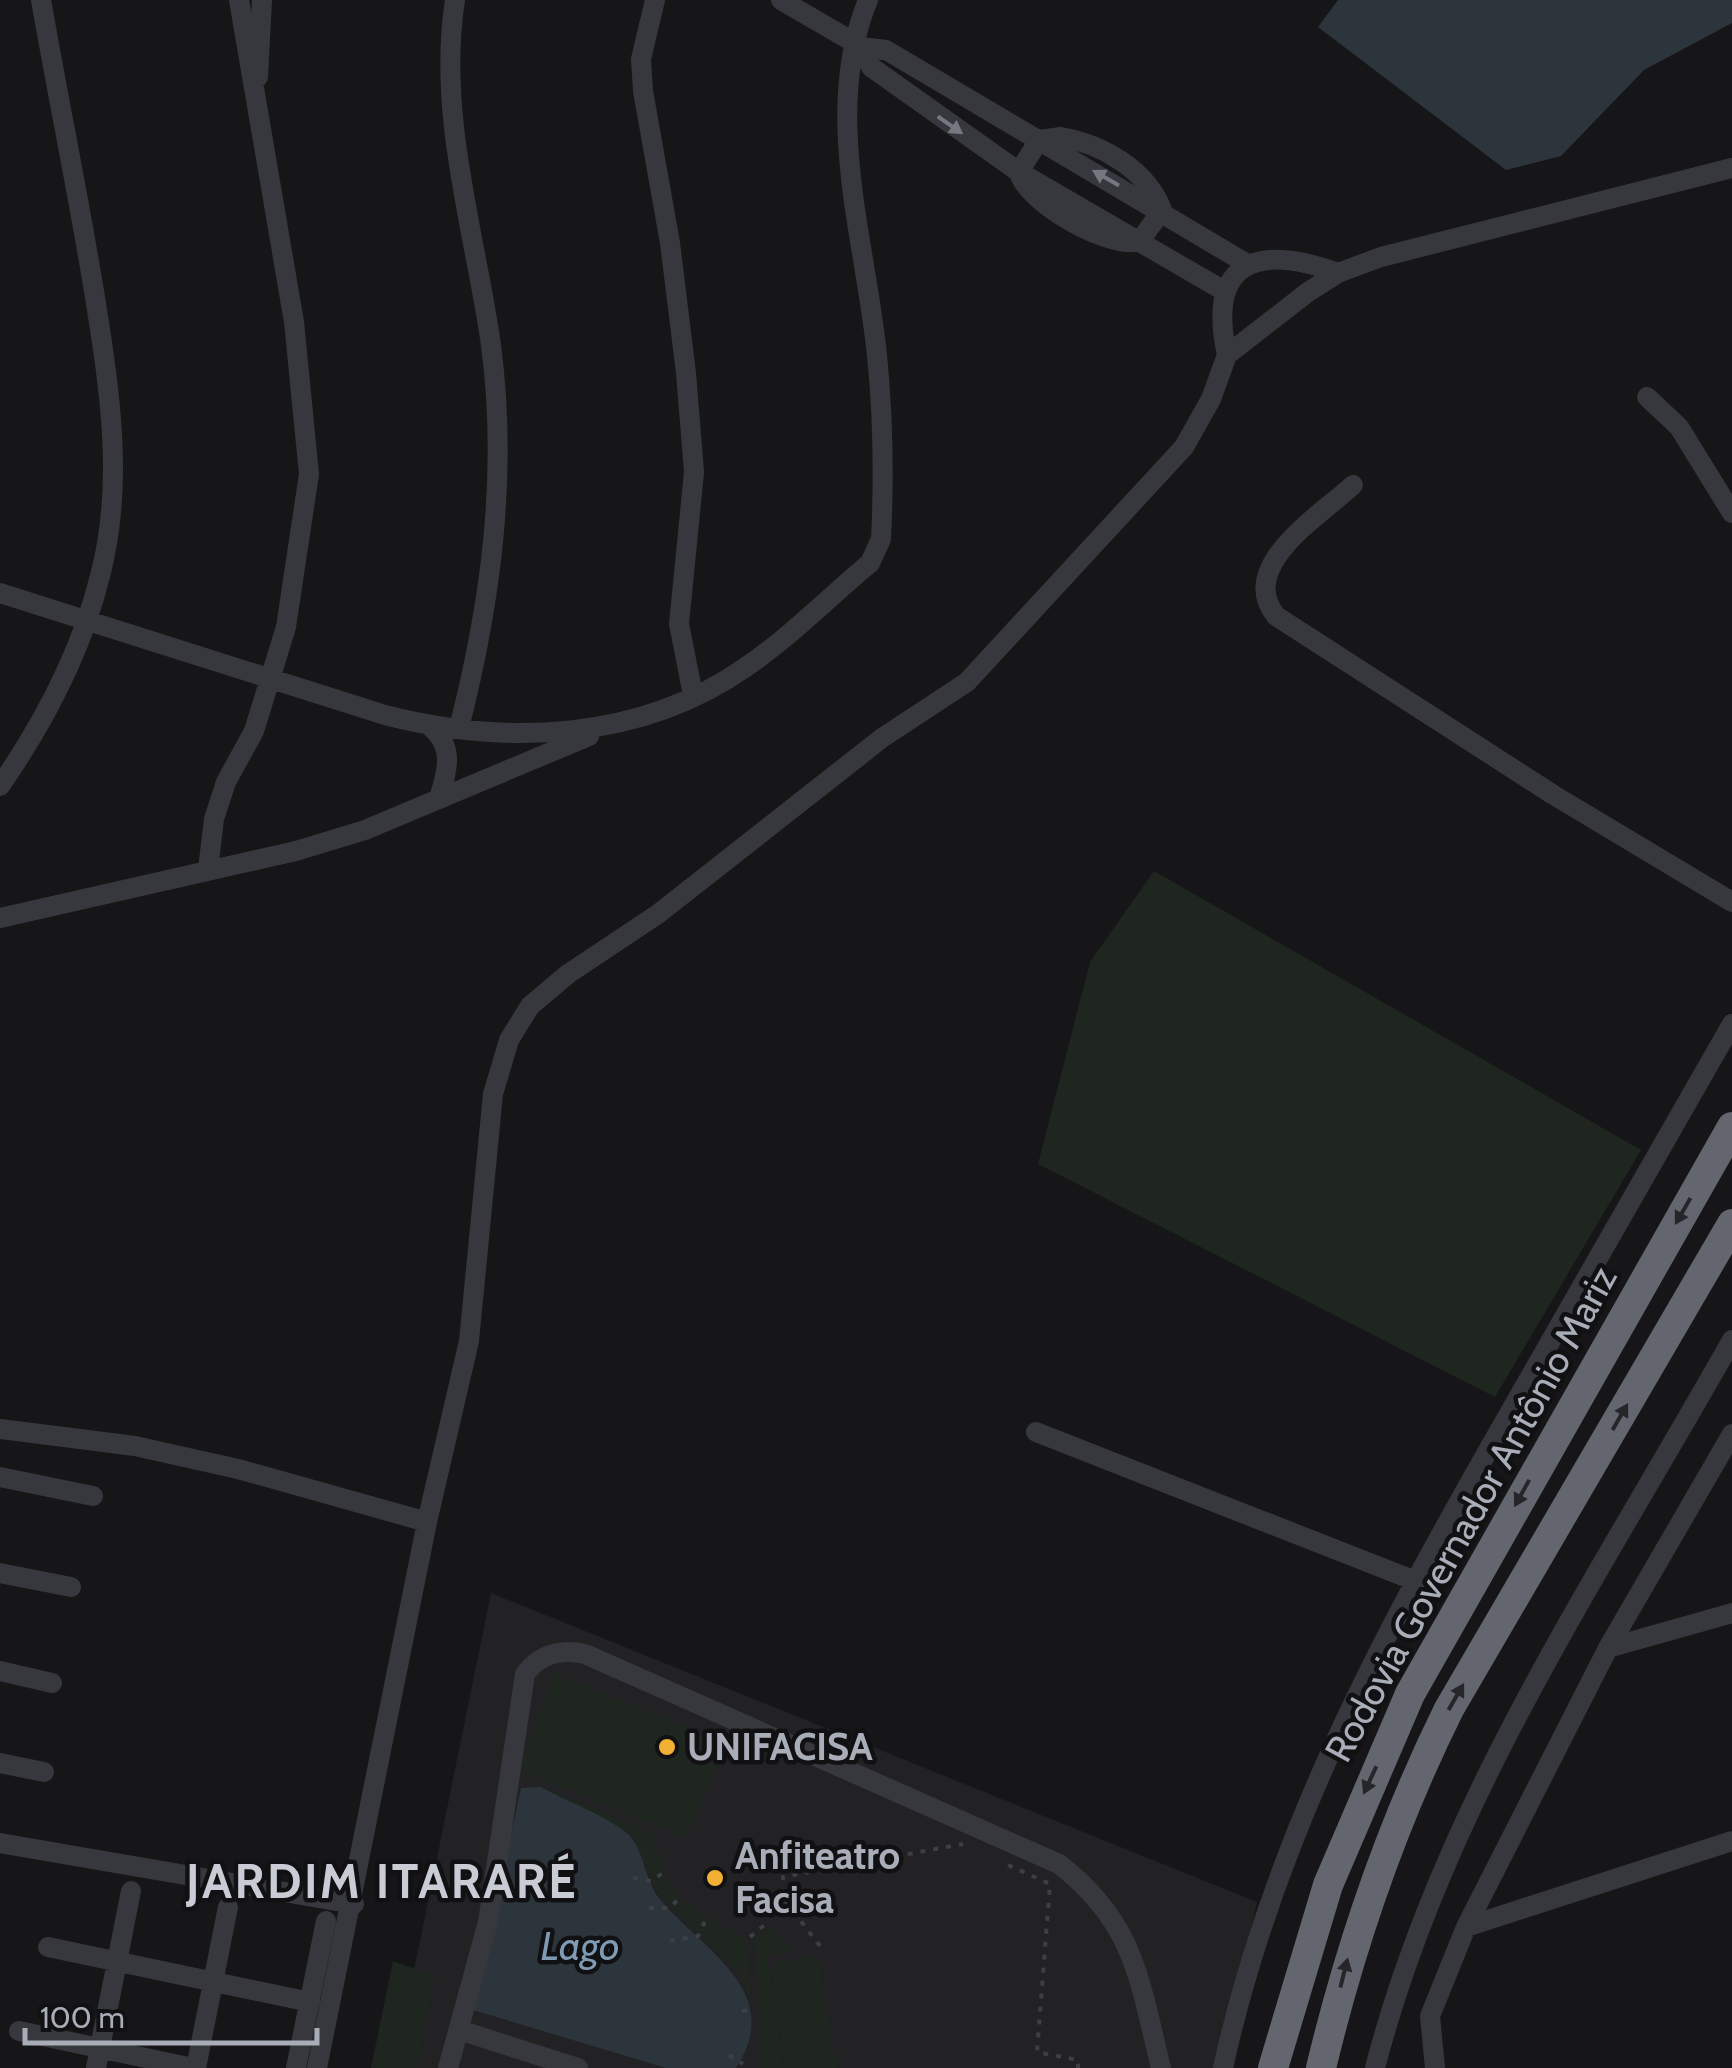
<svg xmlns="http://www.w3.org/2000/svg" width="1732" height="2068" font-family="Cabin,sans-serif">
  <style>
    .built { fill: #222225 }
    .green { fill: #1e261f }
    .water { fill: #2c353c }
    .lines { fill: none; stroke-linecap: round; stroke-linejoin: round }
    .path { stroke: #3d3f44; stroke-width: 4; stroke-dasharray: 5 8; stroke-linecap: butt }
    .minor { stroke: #37383d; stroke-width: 20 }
    .highway { stroke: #63666e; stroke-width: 30 }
    .oneway { fill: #757881 }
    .oneway2 { fill: #26262a }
    .poi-dot { fill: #f2b134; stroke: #111113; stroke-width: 4 }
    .labels { text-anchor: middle; stroke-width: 9; stroke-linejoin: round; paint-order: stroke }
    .street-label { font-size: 38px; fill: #a8adb8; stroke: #111113 }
    .poi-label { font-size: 38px; font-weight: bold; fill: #a8adb8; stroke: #111113; text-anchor: start }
    .water-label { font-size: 40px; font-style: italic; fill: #7f9bb3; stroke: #111113 }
    .district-label { font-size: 48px; font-weight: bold; letter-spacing: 2.5px; fill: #c9ccd4; stroke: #111113 }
  </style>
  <rect width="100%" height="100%" fill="#161618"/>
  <path class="built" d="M491,1593L1257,1902L1221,2068H394Z"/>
  <path class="green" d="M1154,871L1641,1150L1495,1397L1038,1164L1090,962Z
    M554,1673L726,1744L686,1838L519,1769Z
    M543,1787L654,1834C666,1904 688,1907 747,1940L751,1997L747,1996L742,1975L658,1894L632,1834Z
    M769,1929L796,1951L766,1955L777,2010L782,2068H762L754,1938Z
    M817,1955L837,2068H785L771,1963Z
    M393,1961L435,1976L417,2068H371Z"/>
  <path class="water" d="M1338,0H1732V23L1644,70L1561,156L1506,170L1318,27Z
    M541,1787C567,1802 606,1815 629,1835C644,1850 645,1881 659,1898C700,1949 787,1990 736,2068H666L473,2010L521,1788Z"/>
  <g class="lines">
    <path class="path" d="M1008,1865L1050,1884L1037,2052L1078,2060V2068
      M633,1878L651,1881L663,1873
      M649,1908H670L680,1897
      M750,1937L768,1922
      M670,1941L698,1936L708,1915
      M820,1946L784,1899L783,1877L963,1844
      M742,2011L754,2009
      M729,2055L743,2064"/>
    <path class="minor" d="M455,0C437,115 475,232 491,345C508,475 491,602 459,728
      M655,0L641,59L643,91L670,243L686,373L694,472L679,624L693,695
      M781,0L862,47L886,50L1249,265
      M862,47L871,67L1019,172L1226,292
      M258,77L262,0
      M1061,137C1102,144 1147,170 1162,210L1140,241C1110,250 1026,203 1019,172L1039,140Z
      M1227,355C1206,259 1259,244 1338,273
      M1647,397L1679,427L1732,513
      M1353,485C1321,515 1236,566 1276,616L1552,794L1732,902
      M0,593L385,715C506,746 640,741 746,667C790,637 829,597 870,563L881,539C884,478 883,415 877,355C865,238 822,112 868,0
      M430,726C454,746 448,769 440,795
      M0,786C45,721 81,653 100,576C125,481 109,386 94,291C78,194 58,97 41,0
      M208,869L214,819L226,782L254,731L286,627L309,474L294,322L239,0
      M0,918L296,851L365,830L589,736
      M0,1429L135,1446L238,1469L427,1522
      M1036,1432L1413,1580
      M0,1477L93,1496
      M0,1573L71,1587
      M1608,1648L1732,1613
      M0,1671L52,1683
      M0,1763L44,1772
      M0,1843L354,1904
      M1466,1927L1732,1841
      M48,1947L310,2002
      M459,2030L578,2068
      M19,2031L193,2068
      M96,2068L131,1891
      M196,2068L228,1907
      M296,2068L326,1921
      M317,2068L427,1522L469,1341L493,1094L509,1040L530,1006L568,974L658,914L882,738L967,682L1184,447L1211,399L1227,355L1308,292L1338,273L1381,257L1732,168
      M448,2068L488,1922L525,1674C540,1653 562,1649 585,1654L1059,1864C1135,1923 1139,1979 1161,2068
      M1223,2068C1275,1829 1393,1616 1514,1405C1586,1278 1658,1151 1732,1024
      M1375,2068C1443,1804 1600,1575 1732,1340
      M1435,2068L1430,2016L1466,1927L1608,1648L1732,1434"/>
    <path class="highway" d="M1273,2068L1328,1885L1410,1694L1732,1127
      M1321,2068C1351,1943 1392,1824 1449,1709L1732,1224"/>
  </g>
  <defs><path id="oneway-solid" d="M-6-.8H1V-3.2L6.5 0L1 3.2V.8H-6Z" transform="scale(2.5)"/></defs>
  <g class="oneway">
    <use href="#oneway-solid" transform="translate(950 125) rotate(35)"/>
    <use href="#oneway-solid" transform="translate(1106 178) rotate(-150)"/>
  </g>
  <g class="oneway2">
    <use href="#oneway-solid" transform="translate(1683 1211) rotate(120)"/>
    <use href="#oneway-solid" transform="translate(1620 1417) rotate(-60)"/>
    <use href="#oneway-solid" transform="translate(1522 1493) rotate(119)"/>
    <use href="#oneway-solid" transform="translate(1456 1697) rotate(-60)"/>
    <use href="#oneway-solid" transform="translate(1370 1780) rotate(115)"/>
    <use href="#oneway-solid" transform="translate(1344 1973) rotate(-76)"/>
  </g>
  <g class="poi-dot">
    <circle cx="667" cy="1747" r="10"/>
    <circle cx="715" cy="1878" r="10"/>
  </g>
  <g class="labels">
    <g class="street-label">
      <text transform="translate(1471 1514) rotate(-61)" y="13">Rodovia Governador Antônio Mariz</text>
    </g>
    <g class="poi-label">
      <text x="687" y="1760">UNIFACISA</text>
      <text x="735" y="1869">Anfiteatro<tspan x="735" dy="44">Facisa</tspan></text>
    </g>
    <g class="water-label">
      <text x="580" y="1960">Lago</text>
    </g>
    <g class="district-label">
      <text x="382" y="1898">JARDIM ITARARÉ</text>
    </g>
  </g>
  <path d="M25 2028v15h292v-15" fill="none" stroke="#a8adb8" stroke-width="5"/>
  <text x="40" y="2028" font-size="30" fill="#a8adb8" stroke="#111113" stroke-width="8" paint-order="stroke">100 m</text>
</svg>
